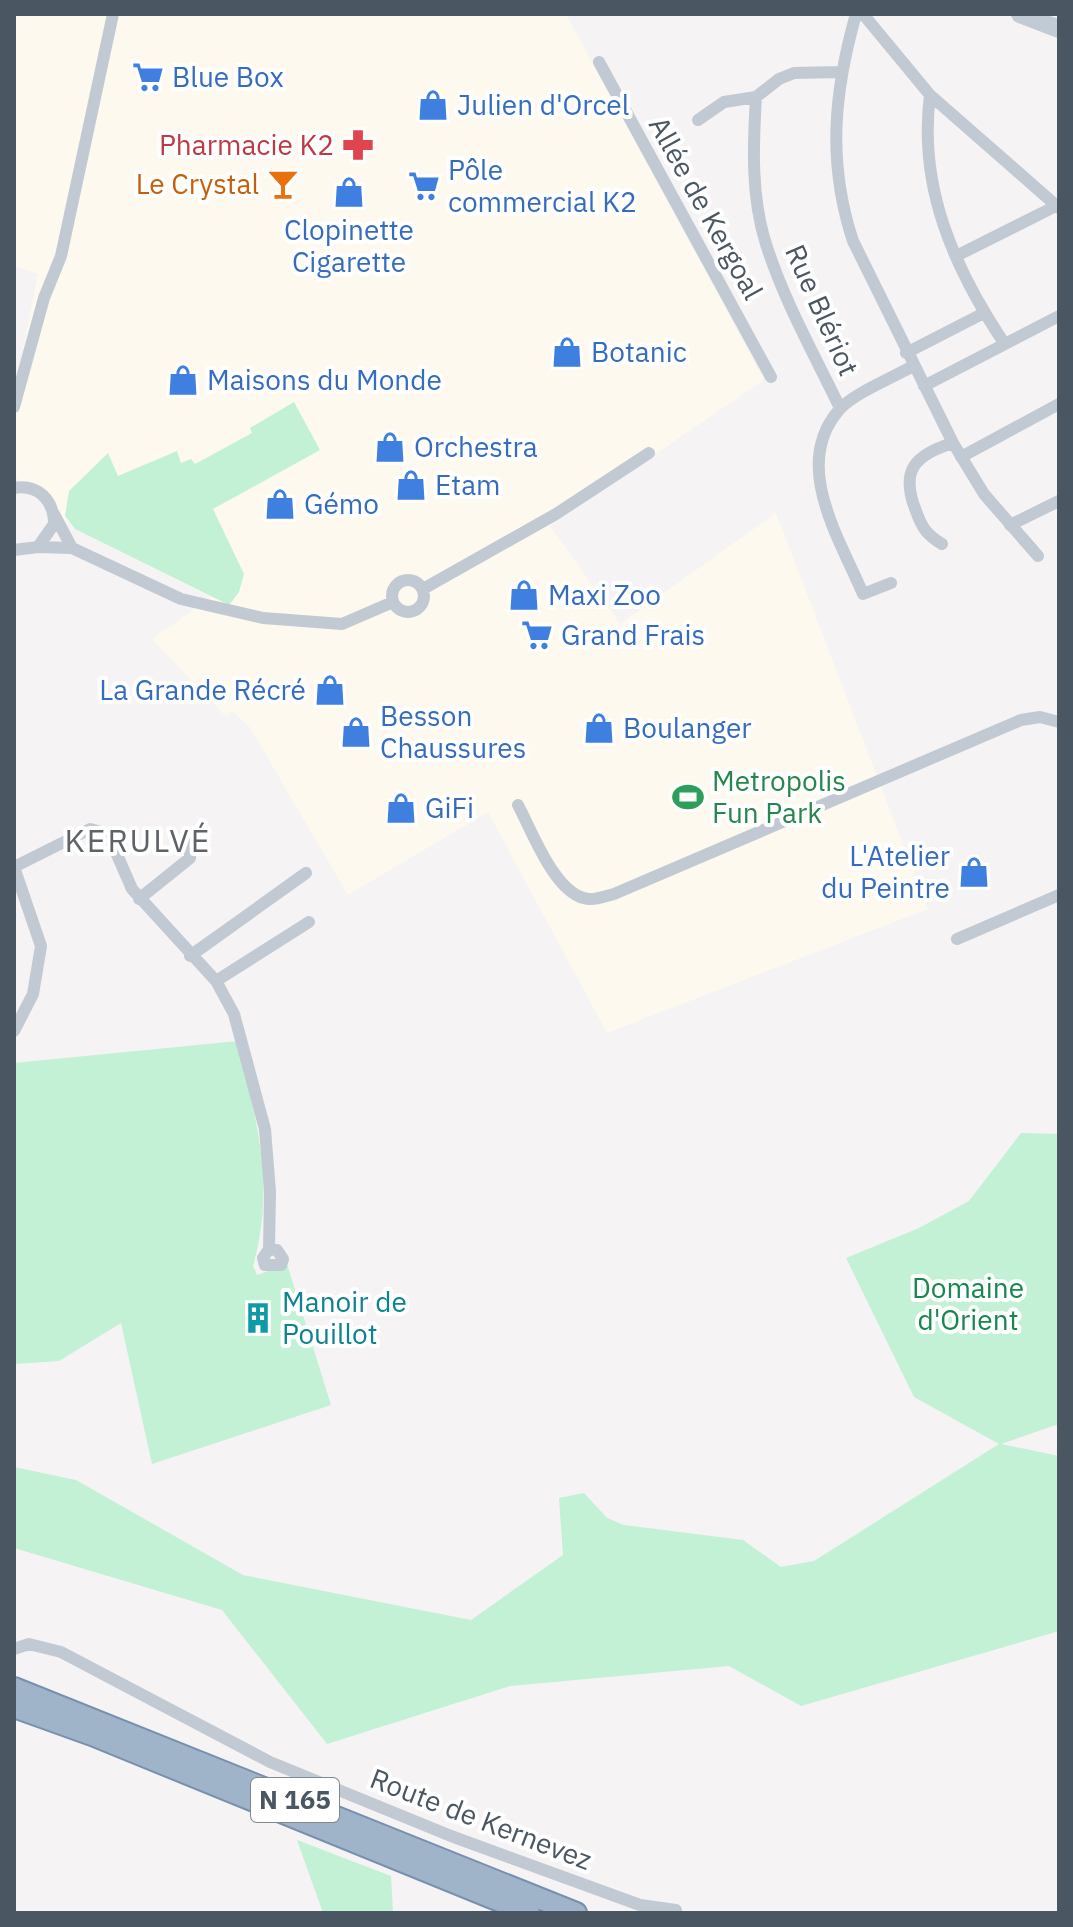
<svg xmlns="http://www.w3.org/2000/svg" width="1073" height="1927" font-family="'IBM Plex Sans',sans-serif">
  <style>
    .commercial { fill: #fdf9ef }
    .green { fill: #c3f1d5 }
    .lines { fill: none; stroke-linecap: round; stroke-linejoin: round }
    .trunk-casing { stroke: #7690ad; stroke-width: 24 }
    .minor { stroke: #c1cad2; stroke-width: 12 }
    .secondary { stroke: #c1cbd6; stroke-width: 18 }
    .trunk { stroke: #9fb4c9; stroke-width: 20 }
    .labels { text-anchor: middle; stroke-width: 8; stroke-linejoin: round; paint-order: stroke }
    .shield { fill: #fff; stroke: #808990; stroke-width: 2 }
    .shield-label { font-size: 26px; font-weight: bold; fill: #4a5661 }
    .shop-label { font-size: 28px; fill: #366cbe; stroke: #fff; text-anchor: start }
    .health-label { font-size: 28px; fill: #be3a42; stroke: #fff; text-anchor: end }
    .food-label { font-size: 28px; fill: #c56008; stroke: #fff; text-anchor: end }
    .street-label { font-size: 28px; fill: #4a5661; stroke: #fff }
    .leisure-label { font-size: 28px; fill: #27864d; stroke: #fff; text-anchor: start }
    .park-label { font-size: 28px; fill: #17864f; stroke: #fff }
    .culture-label { font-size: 28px; fill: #0d838f; stroke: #fff; text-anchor: start }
    .quarter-label { font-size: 32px; letter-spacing: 2px; fill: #5f6368; stroke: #fff }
  </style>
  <rect width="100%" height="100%" fill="#f5f3f3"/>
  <path class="commercial" d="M14,14H566L764,380L550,526L620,624L776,513L928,909L607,1033L488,812L348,895L249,726L232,711L226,717L152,639L211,597L75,529L14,476V394L38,274L14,266Z"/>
  <path class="green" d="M294,402L320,450L213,509L244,574L239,592L229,605L75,529L65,516L69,491L108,453L118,476L177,451L181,463L191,459L195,464L252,433L250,428Z
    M238,1041C256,1120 276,1185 253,1266L257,1275L287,1264L331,1405L152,1464L121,1323L59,1361L14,1364V1063Z
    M1021,1133L1059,1134V1424L1001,1444L1059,1456V1631L801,1706L729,1666L510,1686L327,1744L222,1610L14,1548V1467L76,1480L243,1575L471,1620L563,1555L559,1498L584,1493L607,1518L624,1525L743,1540L781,1567L814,1561L999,1444L914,1397L846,1258L919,1228L969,1201Z
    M297,1840L391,1876L393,1913H323Z"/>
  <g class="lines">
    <defs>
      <path id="trunk" d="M14,1688L576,1913
        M14,1707L92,1735L529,1913"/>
    </defs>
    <use href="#trunk" class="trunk-casing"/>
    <path class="minor" d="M856,14C834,92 827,162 853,241L953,443L984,494L1038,556
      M863,14L930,95L1059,208
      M599,62L771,377
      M930,95C918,187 954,268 1004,343
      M756,97C753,146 751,197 766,244C784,301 814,354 840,408
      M698,120L724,102L756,97L779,79L794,73L840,72
      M956,256L1056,206
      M906,353L984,313
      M924,386L1059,316
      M14,407L44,298L61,256L113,14
      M961,457L1059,404
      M14,488C38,484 54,500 54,524L38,547L14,550
      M54,514L72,548
      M1010,525L1059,501
      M942,544C927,535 922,528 916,511C900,471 914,455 953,443
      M38,547L72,548L181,599L263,618L342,624L393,602
      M392 596a16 16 0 1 1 32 0a16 16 0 1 1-32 0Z
      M891,583L863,594C840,539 791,465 839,410C852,394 894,377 913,366
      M423,589L556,514L649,453
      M518,805C532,831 556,897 589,899C596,900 606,896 614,894L1021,720L1040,717L1059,722
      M14,867L90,829L108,834L132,889L216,981L234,1014L265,1129L270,1192L269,1249L263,1258L265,1265H281L283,1259L277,1250L269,1249
      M14,867L41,946L33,994L14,1031
      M139,899L190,858V840
      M957,939L1059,895
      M190,956L306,873
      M216,981L309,922
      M14,1649L29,1644L61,1652L270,1762L451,1836L640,1905L676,1910"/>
    <path class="secondary" d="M1020,14L1059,29"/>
    <use href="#trunk" class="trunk"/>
  </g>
  <defs>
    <symbol id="supermarket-bare" viewBox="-9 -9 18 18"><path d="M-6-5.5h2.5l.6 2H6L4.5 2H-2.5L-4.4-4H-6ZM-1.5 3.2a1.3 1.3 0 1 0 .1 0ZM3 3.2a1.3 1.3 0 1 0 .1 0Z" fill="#3f7fe0" stroke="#fff" stroke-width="2.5" paint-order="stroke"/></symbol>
    <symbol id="shop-bare" viewBox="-9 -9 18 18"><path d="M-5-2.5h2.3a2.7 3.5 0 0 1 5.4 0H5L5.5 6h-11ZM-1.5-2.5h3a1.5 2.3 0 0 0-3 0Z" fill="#3f7fe0" stroke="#fff" stroke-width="2.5" paint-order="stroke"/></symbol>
    <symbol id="pharmacy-bare" viewBox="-9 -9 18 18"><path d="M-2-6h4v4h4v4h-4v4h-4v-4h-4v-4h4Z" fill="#e0444e" stroke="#fff" stroke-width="2.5" paint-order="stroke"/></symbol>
    <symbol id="bar-bare" viewBox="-9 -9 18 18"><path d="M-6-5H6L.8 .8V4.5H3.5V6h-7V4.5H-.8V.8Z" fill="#e8710a" stroke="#fff" stroke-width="2.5" paint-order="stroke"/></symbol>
    <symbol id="stadium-bare" viewBox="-9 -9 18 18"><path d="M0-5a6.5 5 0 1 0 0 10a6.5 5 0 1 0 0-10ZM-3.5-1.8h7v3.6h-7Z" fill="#2e9e5b" stroke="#fff" stroke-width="2.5" paint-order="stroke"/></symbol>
    <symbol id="building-bare" viewBox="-9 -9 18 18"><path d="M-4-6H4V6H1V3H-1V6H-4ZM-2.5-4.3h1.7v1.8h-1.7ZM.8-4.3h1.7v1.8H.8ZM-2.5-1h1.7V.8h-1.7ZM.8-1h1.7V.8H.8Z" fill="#0f9aa8" stroke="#fff" stroke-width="2.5" paint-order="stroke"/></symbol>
  </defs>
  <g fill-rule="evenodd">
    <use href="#supermarket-bare" x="126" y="55" width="44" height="44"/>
    <use href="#shop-bare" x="411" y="83" width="44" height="44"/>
    <use href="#pharmacy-bare" x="336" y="123" width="44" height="44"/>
    <use href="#bar-bare" x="261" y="162" width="44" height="44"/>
    <use href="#supermarket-bare" x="402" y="164" width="44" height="44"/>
    <use href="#shop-bare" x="327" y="170" width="44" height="44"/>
    <use href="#shop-bare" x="545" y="330" width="44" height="44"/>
    <use href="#shop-bare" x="161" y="358" width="44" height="44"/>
    <use href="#shop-bare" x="368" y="425" width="44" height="44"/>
    <use href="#shop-bare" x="389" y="463" width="44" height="44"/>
    <use href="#shop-bare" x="258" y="482" width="44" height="44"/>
    <use href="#shop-bare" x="502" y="573" width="44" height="44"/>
    <use href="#supermarket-bare" x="515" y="613" width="44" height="44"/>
    <use href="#shop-bare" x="308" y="668" width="44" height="44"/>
    <use href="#shop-bare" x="577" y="706" width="44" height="44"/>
    <use href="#shop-bare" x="334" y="710" width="44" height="44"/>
    <use href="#stadium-bare" x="666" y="775" width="44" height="44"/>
    <use href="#shop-bare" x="379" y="786" width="44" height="44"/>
    <use href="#shop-bare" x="952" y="850" width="44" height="44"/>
    <use href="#building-bare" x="236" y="1296" width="44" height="44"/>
  </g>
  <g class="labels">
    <rect class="shield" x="251" y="1778" width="88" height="44" rx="6"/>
    <g class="shield-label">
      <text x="295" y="1809">N 165</text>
    </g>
    <g class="shop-label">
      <text x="172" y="87">Blue Box</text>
      <text x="457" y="115">Julien d'Orcel</text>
      <text x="448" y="180">Pôle<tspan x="448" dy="32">commercial K2</tspan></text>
      <text x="349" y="240" text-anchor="middle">Clopinette<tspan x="349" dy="32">Cigarette</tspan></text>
      <text x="591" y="362">Botanic</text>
      <text x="207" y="390">Maisons du Monde</text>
      <text x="414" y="457">Orchestra</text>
      <text x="435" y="495">Etam</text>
      <text x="304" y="514">Gémo</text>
      <text x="548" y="605">Maxi Zoo</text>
      <text x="561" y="645">Grand Frais</text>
      <text x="306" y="700" text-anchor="end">La Grande Récré</text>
      <text x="380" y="726">Besson<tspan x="380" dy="32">Chaussures</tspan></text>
      <text x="623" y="738">Boulanger</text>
      <text x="425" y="818">GiFi</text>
      <text x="950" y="866" text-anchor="end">L'Atelier<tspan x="950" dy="32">du Peintre</tspan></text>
    </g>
    <g class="health-label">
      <text x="334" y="155">Pharmacie K2</text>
    </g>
    <g class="food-label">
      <text x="259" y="194">Le Crystal</text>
    </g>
    <g class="street-label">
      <text transform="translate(706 208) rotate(61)" y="10">Allée de Kergoal</text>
      <text transform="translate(822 310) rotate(66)" y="10">Rue Blériot</text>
      <text transform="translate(481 1819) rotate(21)" y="10">Route de Kernevez</text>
    </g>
    <g class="leisure-label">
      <text x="712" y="791">Metropolis<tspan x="712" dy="32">Fun Park</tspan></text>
    </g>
    <g class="park-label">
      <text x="968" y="1298">Domaine<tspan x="968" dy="32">d'Orient</tspan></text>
    </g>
    <g class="culture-label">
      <text x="282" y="1312">Manoir de<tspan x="282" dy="32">Pouillot</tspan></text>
    </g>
    <g class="quarter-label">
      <text x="138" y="852">KERULVÉ</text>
    </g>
  </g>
  <rect width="1073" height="1927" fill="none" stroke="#4a5661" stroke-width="32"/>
</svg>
